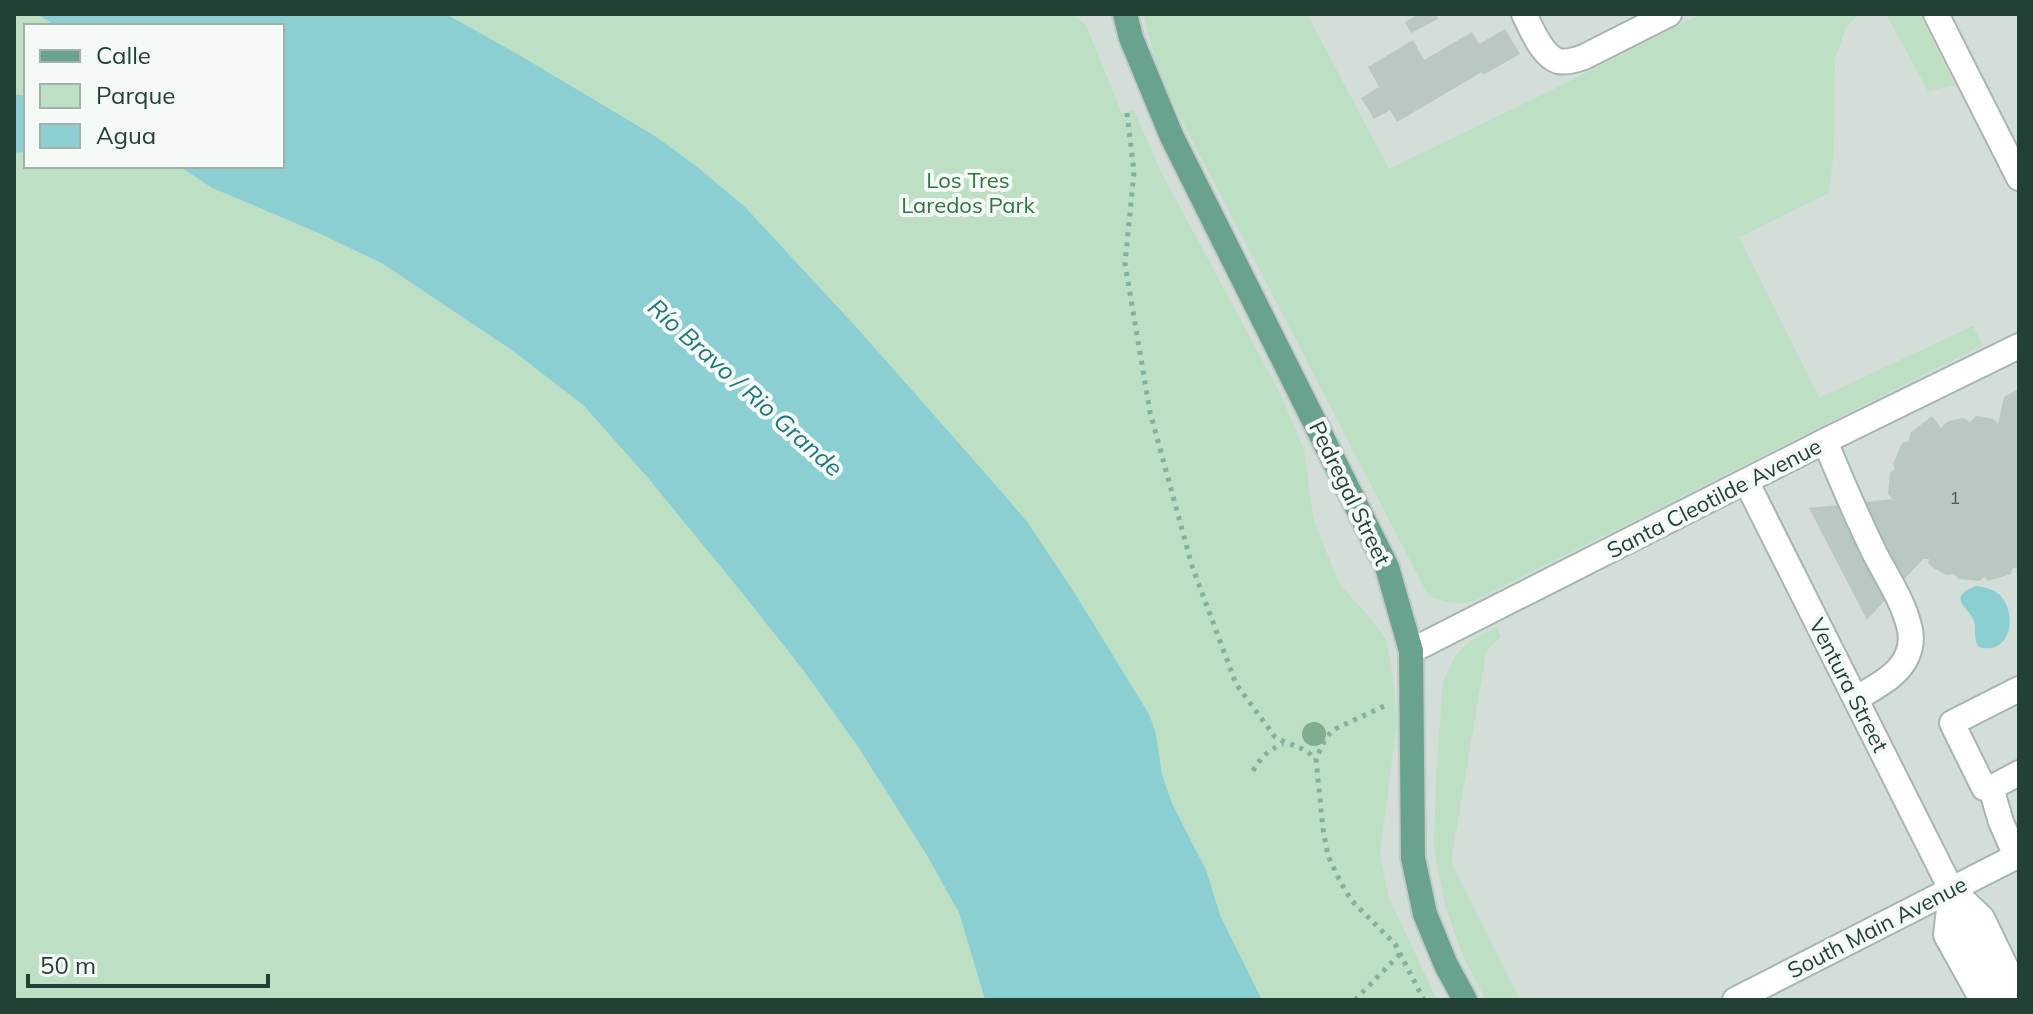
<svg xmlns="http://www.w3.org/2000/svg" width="2033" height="1014" font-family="Mulish,sans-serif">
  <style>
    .built { fill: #d2ded7 }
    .green { fill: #bddfc3 }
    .water { fill: #8ccfd3 }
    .building { fill: #b9c9c1 }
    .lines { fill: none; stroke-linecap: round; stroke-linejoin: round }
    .minor-casing { stroke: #a6b6af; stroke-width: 28 }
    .major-casing { stroke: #c1cac6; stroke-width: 28 }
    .path { stroke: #84b19f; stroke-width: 5; stroke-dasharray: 4 6; stroke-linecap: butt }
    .minor { stroke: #fff; stroke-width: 24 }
    .major { stroke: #69a38e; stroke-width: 24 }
    .tree { fill: #7fad8d }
    .labels { text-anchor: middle; stroke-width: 8; stroke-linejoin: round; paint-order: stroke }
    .number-label { font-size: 18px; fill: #486258 }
    .park-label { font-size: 22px; fill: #2d7742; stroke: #f5faf7 }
    .street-label { font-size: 22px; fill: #234035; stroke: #f5faf7 }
    .water-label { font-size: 24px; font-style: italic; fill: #1c777d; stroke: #f5faf7 }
  </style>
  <rect width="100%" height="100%" fill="#e4eee8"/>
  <path class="built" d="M446,14H2019V1000H1262L1242,962L1120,669L1074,592L1028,523L614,112L521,56Z"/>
  <path class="green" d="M14,14H36L57,26H26V95H14Z
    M446,14H1072L1086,25L1122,114L1134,110L1160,170L1280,393L1304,450L1313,518L1339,584L1365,612L1386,639L1392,670L1397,721L1380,853L1388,896L1437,1000H1262L1221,917L1206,870L1172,803L1162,774L1156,734L1149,714L1074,592L1028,523L858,329L745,207L700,169L655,136L521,56Z
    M1144,14H1307L1389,169L1548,92L1701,14H1860L1847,25L1835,58L1834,150L1829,193L1739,237L1819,398L1973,326L1983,345L1476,600C1456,606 1447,603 1428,595L1211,176C1186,129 1152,67 1144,14Z
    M1886,14H1919L1955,85L1928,91Z
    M26,152V166H179L212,188L316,232L383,264L510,349L583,405L647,477L738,588L803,670L858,747L926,854L959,913L985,1000H14V153Z
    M1496,627L1501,637L1486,651L1451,862L1520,1000H1486L1463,956L1445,905L1434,847L1436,777L1443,682L1455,656L1469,642Z"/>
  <path class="water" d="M36,14H446L521,56L655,136L700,169L745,207L858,329L1000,490L1028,523L1074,592L1149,714L1156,734L1162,774L1172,803L1206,870L1221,917L1262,1000H985L959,913L926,854L858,747L803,670L738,588L647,477L583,405L510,349L383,264L316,232L212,188L179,166H282V26H57Z
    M14,95H26V152L14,153Z
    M1976,586C1984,587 1994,589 2000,595C2018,614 2011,656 1979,647C1972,636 1977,630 1974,621C1969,607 1945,598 1976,586Z"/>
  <path class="building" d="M1419,14H1436L1438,19L1411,33L1405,22Z
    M1505,29L1520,54L1483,75L1482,72L1397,122L1390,110L1374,119L1361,98L1379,87L1368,67L1413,40L1424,60L1472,32L1479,44Z
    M2019,389V569L2013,568L2011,574L1988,581L1984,577L1980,581L1959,579L1954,574L1946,575L1932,567L1928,563L1929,559H1923L1867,620L1809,508L1893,499L1888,494L1890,473L1895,469L1893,464L1902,443L1909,441L1910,433L1932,416L1941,428L1947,422L1953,420L1963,418L1970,422L1976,416L1994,419L1998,424L2004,397Z"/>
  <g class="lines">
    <defs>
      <path id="minor" d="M1524,14C1531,28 1542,56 1558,61C1567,63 1576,60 1584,57L1669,14
        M1936,14L2019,178
        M1825,441C1841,480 1857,517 1875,554C1887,577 1903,601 1909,626C1912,636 1911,647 1907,656C1898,677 1874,687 1856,699
        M1746,481L1951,889L1974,943L2002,1000
        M1411,651L1825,441L2019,346
        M1991,788L2019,773
        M2016,856L2001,822L1991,788H1984L1952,723L2019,689
        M1951,892L1946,935L1982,1000
        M1959,896L1982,918L2012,980L2014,1000
        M1735,1000L2019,855"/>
      <path id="major" d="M1125,14L1131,38L1172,137L1387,567L1411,651L1413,858L1425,914L1446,965L1465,1000"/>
    </defs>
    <use href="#minor" class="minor-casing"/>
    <use href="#major" class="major-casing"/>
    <path class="path" d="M1127,113L1134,172L1125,264L1150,412L1192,566L1236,684L1275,737C1292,747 1300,744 1316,759
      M1384,706L1333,730L1325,739L1316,759L1323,829L1328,856L1340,881L1351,900L1395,944L1424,1000
      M1253,771C1261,757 1268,750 1283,744
      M1355,1000L1400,954"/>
    <use href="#minor" class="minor"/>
    <use href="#major" class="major"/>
  </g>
  <circle class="tree" cx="1314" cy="734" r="12"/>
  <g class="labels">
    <g class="number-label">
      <text x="1955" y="504">1</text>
    </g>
    <g class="park-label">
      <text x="968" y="188">Los Tres<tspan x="968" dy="25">Laredos Park</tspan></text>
    </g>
    <g class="street-label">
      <text transform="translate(1350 493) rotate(64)" y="8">Pedregal Street</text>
      <text transform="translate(1714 498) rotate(-27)" y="8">Santa Cleotilde Avenue</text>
      <text transform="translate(1849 685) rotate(63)" y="8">Ventura Street</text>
      <text transform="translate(1877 927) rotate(-27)" y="8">South Main Avenue</text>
    </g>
    <g class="water-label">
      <text transform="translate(745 388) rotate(42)" y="8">Río Bravo / Rio Grande</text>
    </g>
  </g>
  <rect width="2033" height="1014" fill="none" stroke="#234035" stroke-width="32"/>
  <rect x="24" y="24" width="260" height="144" fill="#f5faf7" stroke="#a1b0a9" stroke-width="2"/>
  <rect x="40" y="50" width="40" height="12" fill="#69a38e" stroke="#a1b0a9" stroke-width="2"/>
  <text x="96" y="64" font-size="24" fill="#234035">Calle</text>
  <rect x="40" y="84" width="40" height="24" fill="#bddfc3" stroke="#a1b0a9" stroke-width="2"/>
  <text x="96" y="104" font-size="24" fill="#234035">Parque</text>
  <rect x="40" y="124" width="40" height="24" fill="#8ccfd3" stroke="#a1b0a9" stroke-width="2"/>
  <text x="96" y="144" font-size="24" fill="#234035">Agua</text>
  <path d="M28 974v12h240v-12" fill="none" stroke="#234035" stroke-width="4"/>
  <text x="40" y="974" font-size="24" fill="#234035" stroke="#f5faf7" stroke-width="6" paint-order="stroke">50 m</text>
</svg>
